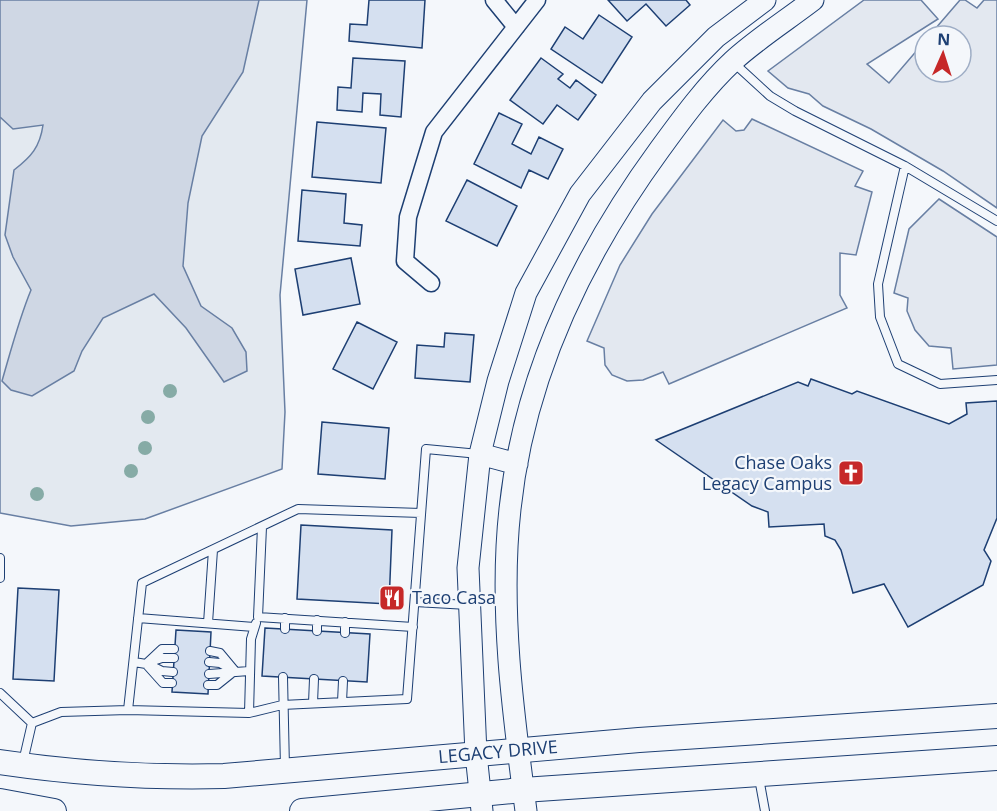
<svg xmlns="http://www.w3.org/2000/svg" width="997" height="811" font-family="'Open Sans',sans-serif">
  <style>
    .green { fill: #e3e9f0; stroke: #687fa3; stroke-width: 1.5 }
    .parking { fill: #e3e8f0; stroke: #687fa3; stroke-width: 1.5 }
    .water { fill: #cfd7e4; stroke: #687fa3; stroke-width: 1.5 }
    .building { fill: #d5e0f0; stroke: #1d3f73; stroke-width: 1.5 }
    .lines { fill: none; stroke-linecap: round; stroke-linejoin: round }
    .service-casing { stroke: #1d3f73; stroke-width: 10 }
    .minor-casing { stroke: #1d3f73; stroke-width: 19 }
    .tertiary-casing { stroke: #1d3f73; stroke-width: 23 }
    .secondary-casing { stroke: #1d3f73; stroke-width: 26 }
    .service { stroke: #f4f7fb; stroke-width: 8 }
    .minor { stroke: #f4f7fb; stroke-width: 16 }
    .tertiary { stroke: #f4f7fb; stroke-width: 21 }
    .secondary { stroke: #f4f7fb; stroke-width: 24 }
    .tree { fill: #86aba6 }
    .labels { text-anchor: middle; stroke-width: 4.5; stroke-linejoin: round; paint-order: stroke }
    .poi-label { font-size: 18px; fill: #1d3f73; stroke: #f4f7fb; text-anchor: end }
    .street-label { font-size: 18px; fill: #1d3f73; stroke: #f4f7fb }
  </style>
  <rect width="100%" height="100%" fill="#f4f7fb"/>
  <path class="green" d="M0,0H307L280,295L285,412L282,469L145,519L71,526L0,513Z"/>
  <path class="parking" d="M864,0H921L938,19L867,64L889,83L925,41V72H961V36H929L960,0H965L977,8L984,0H997V208L943,171L871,129L823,106L809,94L788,88L768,71Z
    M752,119L863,171L855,186L872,192L856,255L840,253V295L847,308L669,384L663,372L643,380L627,381L612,375L605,365L604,348L587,341L620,265L652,214L723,120L736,131L744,130Z
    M939,199L997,237V365L953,369L951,348L929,346L915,330L907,311L908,298L894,293L909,229Z"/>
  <path class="water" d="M0,0H259L243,72L202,136L188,203L183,266L201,306L232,328L246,352L247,371L224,382L186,328L154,294L103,318L82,351L74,371L32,396L11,390L2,381C11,350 19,319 31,290L13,257L5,235L14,170C31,157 40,147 43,125L13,129L0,117Z"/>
  <path class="building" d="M369,0H425L422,48L349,41L350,24L367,25Z
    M608,0H686L690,5L666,26L646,4L627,21Z
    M599,15L632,37L602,83L551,49L565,27L583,39Z
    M353,58L405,61L401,117L380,115L381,94L363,93L362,112L337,110L338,87L351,88Z
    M541,58L563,74L558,79L570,88L576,80L596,95L578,120L557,105L543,124L510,100Z
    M499,113L522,124L512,144L531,154L539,137L563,149L548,179L529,170L521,188L474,164Z
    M317,122L386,128L381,183L312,177Z
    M467,180L517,206L497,246L446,221Z
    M302,190L346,194L344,223L362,225L360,246L298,241Z
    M351,258L360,304L303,315L295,269Z
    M357,322L397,342L373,389L333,369Z
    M445,333L474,335L470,382L415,378L417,345L444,347Z
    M811,379L852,394L857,391L949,424L967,414L966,403L997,401V518L984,550L991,561L983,585L908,627L884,584L853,593L841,550L835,540L825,536L824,524L769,527L768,512L752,506L656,440L798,382L808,386Z
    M322,422L389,428L385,479L318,474Z
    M301,525L392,530L389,604L297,599Z
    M18,588L59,590L54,681L13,679Z
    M265,628L370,634L367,682L262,676Z
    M176,630L211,632L208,694L172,692Z"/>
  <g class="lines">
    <defs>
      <path id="service" d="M734,63L770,96L795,111L905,166L997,221
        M905,166L878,284L880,317L898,364L940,384L997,380
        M262,527L258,617L413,627
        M0,558V578
        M415,602L468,605
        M138,618L254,627
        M208,623L213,550
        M285,629V618
        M317,631V620
        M345,633V622
        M210,651L220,653L235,671
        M134,662L146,664L162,649H174
        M150,662L162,658H174
        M209,662L220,663L229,668
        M146,664L163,683H172
        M152,666L162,671L173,672
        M209,674L249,671
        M283,677L285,768
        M208,685H217L232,673
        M0,693L32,723L61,712L128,710L249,713L282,705L407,699L426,449L479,454
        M342,702L343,681
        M313,703L314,679
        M128,710L142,583L298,509L421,513
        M249,713L251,639L256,623
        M23,762L32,723
        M759,778L765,811"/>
      <path id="minor" d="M494,0L516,27
        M431,283L405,261L408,217L434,132L537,0"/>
      <path id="tertiary" d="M480,454L517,464
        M482,811L476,754L468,568L480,454L498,381L526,293L580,194L652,101L716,37L765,0
        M526,811C513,713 499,608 510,509C524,376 581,257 660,149C682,119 705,87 733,61C757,39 787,20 813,0"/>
      <path id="secondary" d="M0,762C75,773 148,778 224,776L639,740L997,716
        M0,801L54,811
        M302,811L523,790L997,758"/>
    </defs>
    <use href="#service" class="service-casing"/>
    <use href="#minor" class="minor-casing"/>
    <use href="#tertiary" class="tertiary-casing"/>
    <use href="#secondary" class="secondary-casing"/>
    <use href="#service" class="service"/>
    <use href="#minor" class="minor"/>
    <use href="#tertiary" class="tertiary"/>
    <use href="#secondary" class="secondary"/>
  </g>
  <g class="tree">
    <circle cx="170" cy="391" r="7"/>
    <circle cx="148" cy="417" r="7"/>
    <circle cx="145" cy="448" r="7"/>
    <circle cx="131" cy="471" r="7"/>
    <circle cx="37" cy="494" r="7"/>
  </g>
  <defs>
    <symbol id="church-square" viewBox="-11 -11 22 22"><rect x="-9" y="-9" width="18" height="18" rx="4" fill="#c62828" stroke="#f4f7fb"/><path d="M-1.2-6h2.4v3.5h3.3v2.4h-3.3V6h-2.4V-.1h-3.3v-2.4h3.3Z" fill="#fff"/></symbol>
    <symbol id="restaurant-square" viewBox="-11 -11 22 22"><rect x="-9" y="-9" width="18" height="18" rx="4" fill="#c62828" stroke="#f4f7fb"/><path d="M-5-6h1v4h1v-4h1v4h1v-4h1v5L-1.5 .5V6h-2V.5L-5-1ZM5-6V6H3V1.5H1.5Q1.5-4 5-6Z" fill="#fff"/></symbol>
  </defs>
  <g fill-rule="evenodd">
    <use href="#church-square" x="836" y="458" width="30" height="30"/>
    <use href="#restaurant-square" x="377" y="583" width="30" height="30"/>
  </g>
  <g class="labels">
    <g class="poi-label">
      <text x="832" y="469">Chase Oaks<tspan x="832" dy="21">Legacy Campus</tspan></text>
      <text x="412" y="604" text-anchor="start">Taco Casa</text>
    </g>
    <g class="street-label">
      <text transform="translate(498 752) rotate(-5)" y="6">LEGACY DRIVE</text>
    </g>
  </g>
  <g transform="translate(943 54) rotate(3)"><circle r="28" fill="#f4f7fb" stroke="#9eadc5" stroke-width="1.5"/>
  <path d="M0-4.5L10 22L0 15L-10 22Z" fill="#c62828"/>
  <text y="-9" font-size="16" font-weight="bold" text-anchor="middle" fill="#1d3f73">N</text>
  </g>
</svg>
